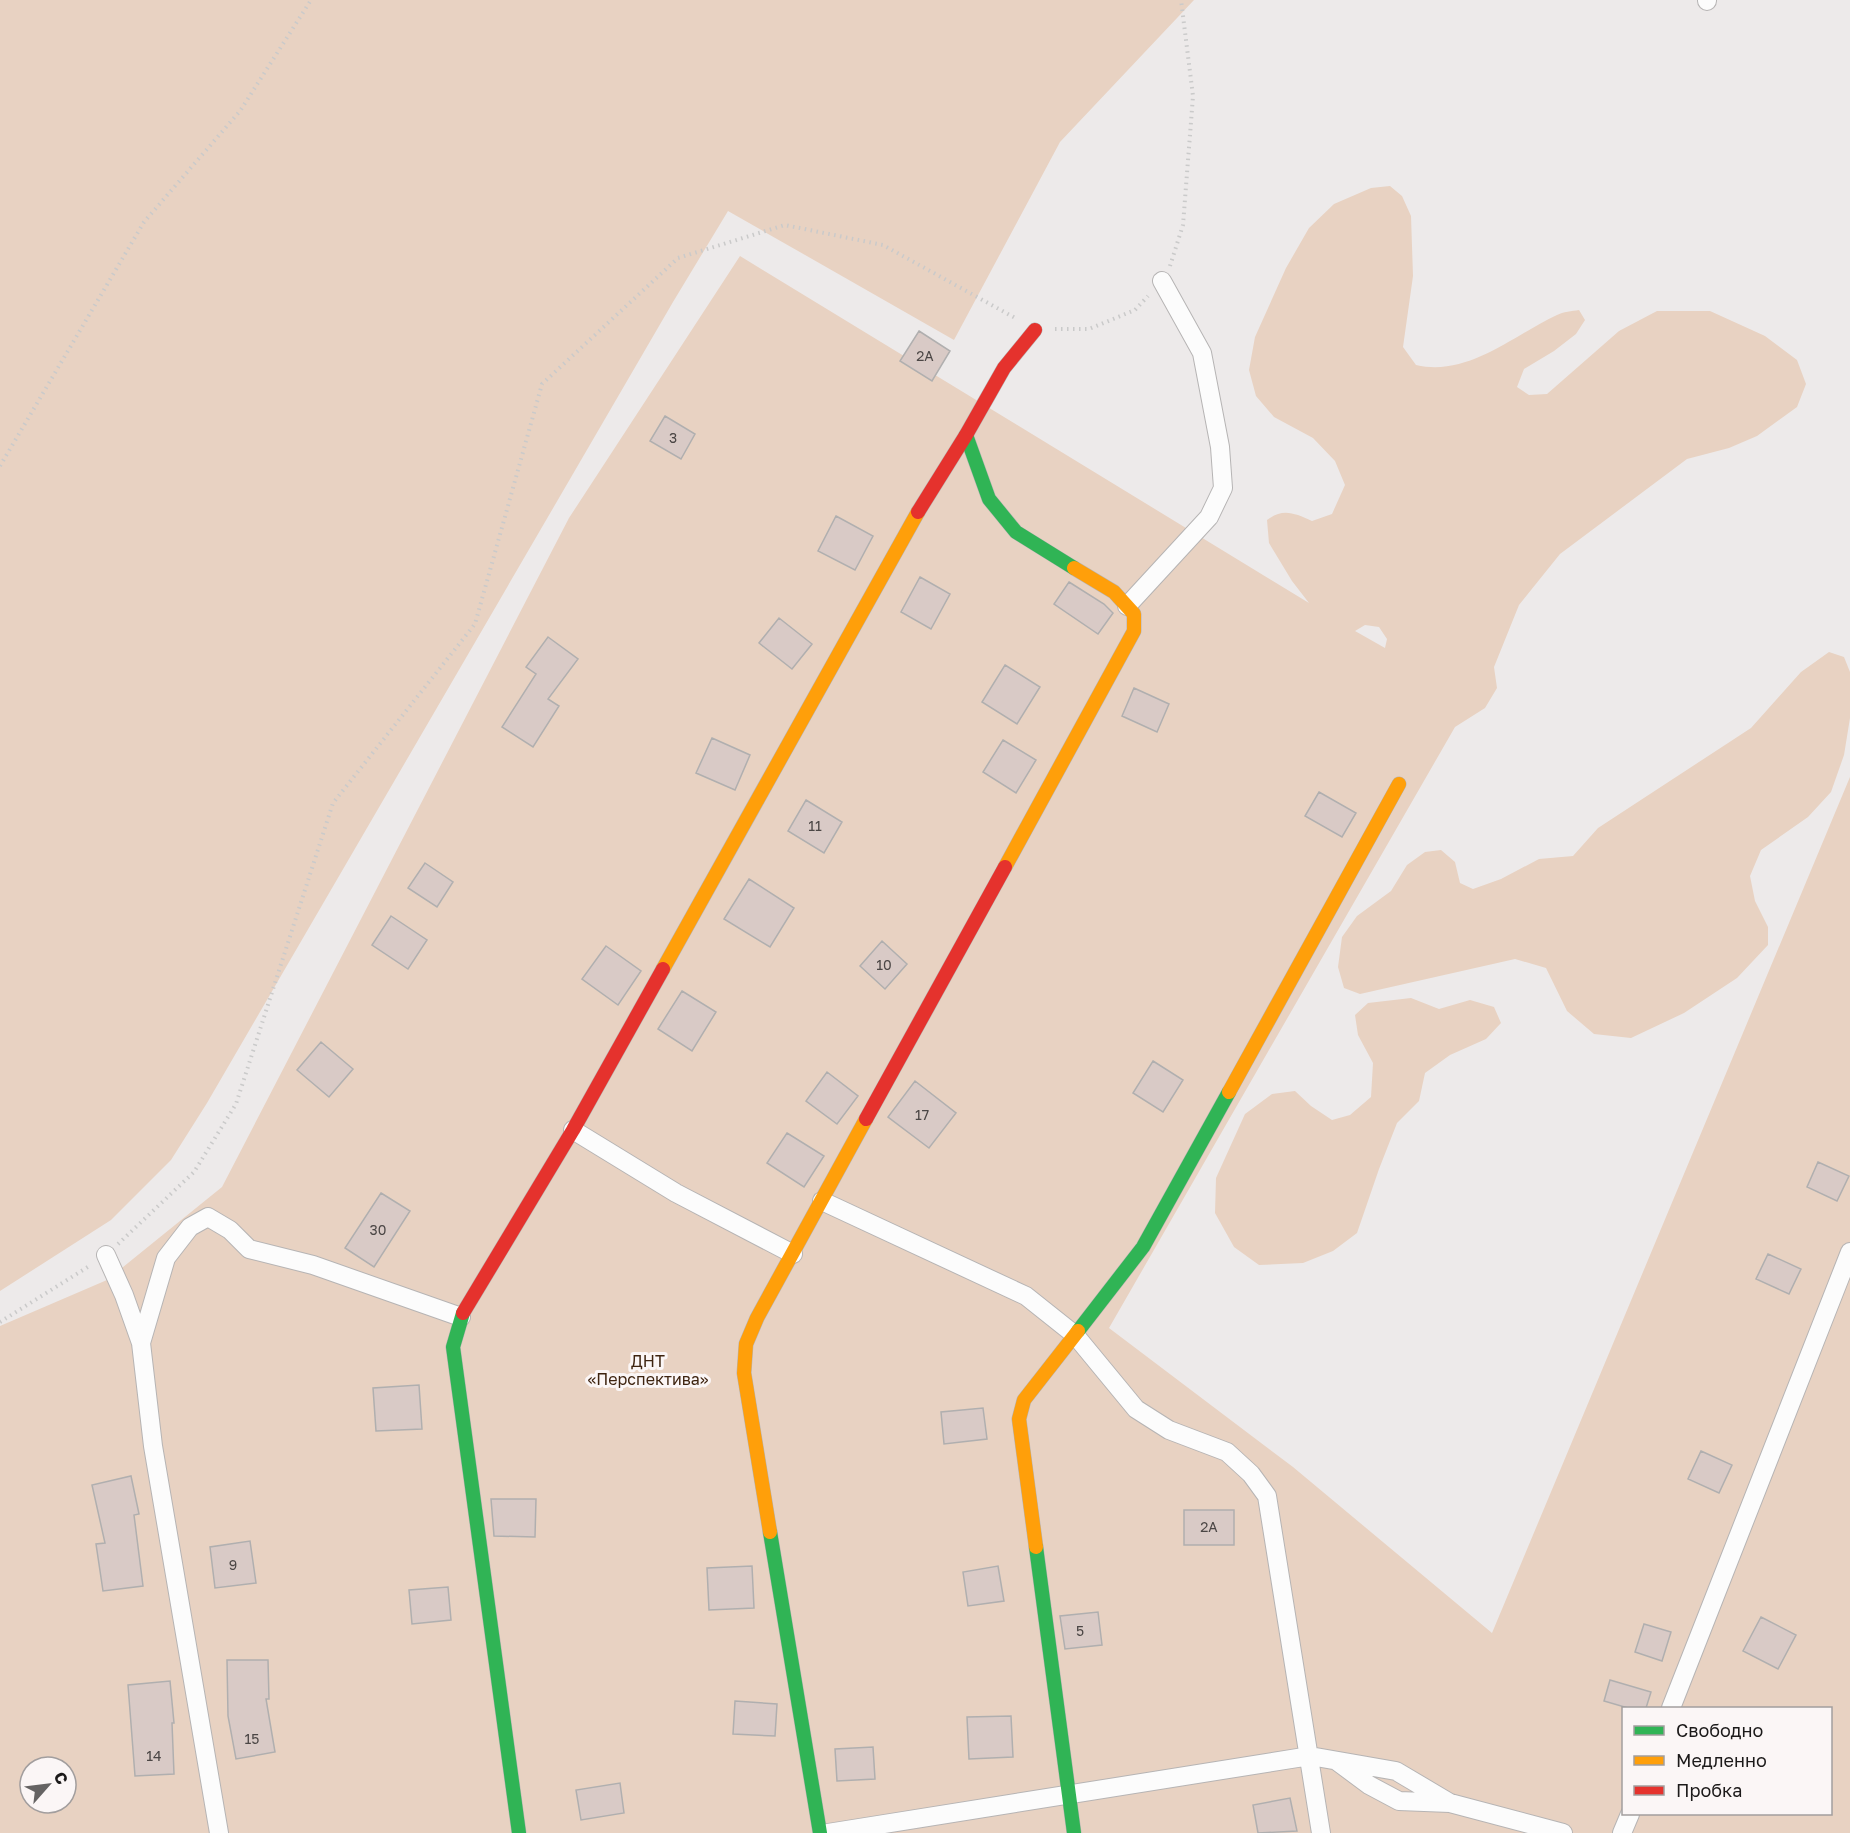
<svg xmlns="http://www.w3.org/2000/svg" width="1850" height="1833" font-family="'Golos Text',sans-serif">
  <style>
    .green { fill: #e8d2c2; fill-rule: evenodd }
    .building { fill: #d9cac6; stroke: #b0afaf; stroke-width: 1.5 }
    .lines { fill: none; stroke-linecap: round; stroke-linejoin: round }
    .street-casing { stroke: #b6b4b4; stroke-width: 20 }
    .fast-casing { stroke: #b6b4b4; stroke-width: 15 }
    .slow-casing { stroke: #b6b4b4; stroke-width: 15 }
    .jam-casing { stroke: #b6b4b4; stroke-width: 15 }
    .path { stroke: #cacaca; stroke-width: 4; stroke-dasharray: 1.5 4.5; stroke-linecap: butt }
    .street { stroke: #fcfcfc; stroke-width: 18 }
    .fast { stroke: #30b455; stroke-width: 14 }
    .slow { stroke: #ff9f0a; stroke-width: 14 }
    .jam { stroke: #e5322d; stroke-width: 14 }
    .labels { text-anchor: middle; stroke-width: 6; stroke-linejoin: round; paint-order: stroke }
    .number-label { font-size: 14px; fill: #4b4645 }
    .park-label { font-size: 16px; fill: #3e2410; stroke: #fbf6f6 }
  </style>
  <rect width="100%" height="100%" fill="#edeaea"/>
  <path class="green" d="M0,0H1194L1060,142L954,340L728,211L673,302L207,1103L171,1160L111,1220L0,1291Z
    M1390,186L1402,196L1411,216L1413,276L1403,347L1416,365C1468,377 1512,336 1557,315C1563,312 1572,311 1579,310L1585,320L1576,334L1554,351L1524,369L1517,387L1529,395L1547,394L1619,331L1657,311H1710L1765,336L1797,360L1806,384L1797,407L1757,436L1729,448L1687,459L1560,554L1519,605L1494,667L1497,688L1485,708L1455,727L1109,1328L1293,1467L1492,1633L1850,777V1833H0V1326L107,1280L222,1187L569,518L740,256L1309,603L1292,581L1269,543L1267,520C1283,508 1294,513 1312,521L1332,514L1345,485L1335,461L1313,438L1274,417L1256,396L1249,370L1255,337L1286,268L1309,228L1334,204L1371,188ZM1365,625L1379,627L1387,639L1385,648L1355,631ZM1624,1708H1830V1814H1624ZM30,1767H66V1803H30Z
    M1829,652L1844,657L1850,672V718L1844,755L1831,792L1808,817L1761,850L1750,876L1755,901L1768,927V945L1737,978L1684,1013L1631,1038L1594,1034L1567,1011L1546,968L1515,959L1360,994L1344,988L1338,967L1342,937L1357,916L1391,891L1407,865L1425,852L1441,850L1455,862L1460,883L1473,889L1501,879L1539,859L1573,856L1598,828L1751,728L1801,672Z
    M1411,998L1439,1009L1470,1000L1494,1007L1501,1023L1486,1039L1450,1055L1425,1073L1419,1101L1397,1123L1379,1169L1357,1233L1333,1251L1303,1263L1259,1265L1234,1247L1215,1213L1216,1178L1245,1114L1272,1094L1295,1091L1311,1106L1332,1120L1350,1115L1371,1097L1373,1063L1358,1035L1355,1015L1368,1003Z"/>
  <path class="building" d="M919,331L950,351L932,381L900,361Z
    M665,416L695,434L681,459L650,441Z
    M836,516L873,536L855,570L818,551Z
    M920,577L950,594L931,629L901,612Z
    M1069,582L1104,604L1113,613L1098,634L1054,604Z
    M779,618L812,644L792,669L759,643Z
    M548,637L578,659L548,699L559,706L533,747L502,727L536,674L526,667Z
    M1005,665L1040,687L1017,724L982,702Z
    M1134,688L1169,704L1157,732L1122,716Z
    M712,738L750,755L735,790L696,773Z
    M1003,740L1036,760L1016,793L983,772Z
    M1319,792L1356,813L1342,837L1305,816Z
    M806,800L842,822L824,853L788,831Z
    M425,863L453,882L437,907L408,888Z
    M749,879L794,908L770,947L724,919Z
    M391,916L427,940L408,969L372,945Z
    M882,941L907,964L885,989L860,966Z
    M606,946L641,971L618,1005L582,979Z
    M682,991L716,1012L692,1051L658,1029Z
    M321,1042L353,1069L329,1097L297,1070Z
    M1153,1061L1183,1080L1163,1112L1133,1093Z
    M827,1072L858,1096L837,1124L806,1101Z
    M915,1081L956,1113L929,1148L888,1117Z
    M787,1133L824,1156L804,1187L767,1163Z
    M1818,1162L1849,1176L1837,1201L1807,1187Z
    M381,1193L410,1211L374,1267L345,1248Z
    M1768,1254L1801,1269L1789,1294L1756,1279Z
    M419,1385L422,1429L376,1431L373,1388Z
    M983,1408L987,1439L944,1444L941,1412Z
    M1701,1451L1732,1465L1719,1493L1688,1479Z
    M131,1476L139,1514L134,1515L143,1586L103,1591L96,1544L105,1543L92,1485Z
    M491,1499H536L535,1537L494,1536Z
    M1184,1510H1234V1545H1184Z
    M250,1541L256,1583L215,1588L210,1547Z
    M752,1566L754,1608L709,1610L707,1568Z
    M998,1566L1004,1601L968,1606L963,1572Z
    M448,1587L451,1620L412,1624L409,1590Z
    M1098,1612L1102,1645L1065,1649L1060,1616Z
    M1761,1617L1796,1635L1778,1669L1743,1651Z
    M1644,1624L1671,1632L1662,1661L1635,1652Z
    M227,1660H268L269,1699H266L275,1752L236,1759L228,1716Z
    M1610,1680L1651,1692L1646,1708H1628L1604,1701Z
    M170,1681L174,1723H172L174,1774L135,1776L128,1685Z
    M735,1701L777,1704L775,1736L733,1734Z
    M1011,1716L1013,1757L969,1759L967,1717Z
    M873,1747L875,1779L837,1781L835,1749Z
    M620,1783L624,1813L581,1820L576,1790Z
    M1290,1798L1297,1831L1258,1833L1253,1805Z"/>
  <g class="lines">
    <defs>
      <path id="street" d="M1707,1V0
        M1127,606L1209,517L1223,488L1220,447L1202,353L1162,281
        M573,1130L676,1193L793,1254
        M822,1201L1026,1296L1075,1335L1136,1409L1169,1430L1227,1452L1251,1474L1267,1496L1321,1833
        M106,1255L124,1295L141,1343L153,1446L219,1833
        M141,1343L166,1258L190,1227L208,1217L230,1230L249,1249L313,1265L461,1317
        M1671,1708L1850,1252
        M1338,1762L1369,1785L1399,1801L1450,1803L1563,1833
        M828,1833L1310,1756L1396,1771L1450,1803
        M1622,1833L1630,1814"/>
      <path id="fast" d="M966,435L989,499L1016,532L1074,568
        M463,1313L453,1347L519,1833
        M1078,1331L1143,1247L1229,1092
        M770,1532L820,1833
        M1036,1547L1074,1833"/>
      <path id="slow" d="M1005,867L1134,631V614L1114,592L1074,568
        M663,969L918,512
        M1229,1092L1399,784
        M770,1532L744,1373L746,1344L757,1318L866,1119
        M1036,1547L1019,1419L1024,1400L1078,1331"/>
      <path id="jam" d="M918,512L966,435L1004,368L1035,330
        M866,1119L1005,867
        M463,1313L573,1130L663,969"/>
    </defs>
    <use href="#street" class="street-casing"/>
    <use href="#fast" class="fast-casing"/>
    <use href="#slow" class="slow-casing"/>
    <use href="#jam" class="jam-casing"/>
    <path class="path" d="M1170,266L1183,225L1193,96L1181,0
      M1055,329H1089L1135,310L1148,296
      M0,466L144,222L240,111L311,0
      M118,1244L194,1172L236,1104L333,803L475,624L542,384L678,258L785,225L883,245L1017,319
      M0,1322L91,1265"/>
    <use href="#street" class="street"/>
    <use href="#fast" class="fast"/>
    <use href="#slow" class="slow"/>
    <use href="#jam" class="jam"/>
  </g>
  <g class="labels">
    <g class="number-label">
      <text x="925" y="361">2А</text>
      <text x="673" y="443">3</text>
      <text x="815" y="831">11</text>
      <text x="884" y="970">10</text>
      <text x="922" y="1120">17</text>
      <text x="378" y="1235">30</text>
      <text x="1209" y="1532">2А</text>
      <text x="233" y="1570">9</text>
      <text x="1080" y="1636">5</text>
      <text x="252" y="1744">15</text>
      <text x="154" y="1761">14</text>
    </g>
    <g class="park-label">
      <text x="648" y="1367">ДНТ<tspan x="648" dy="18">«Перспектива»</tspan></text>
    </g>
  </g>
  <rect x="1622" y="1707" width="210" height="108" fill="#fbf6f6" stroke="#a29e9e" stroke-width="1.5"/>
  <rect x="1634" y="1726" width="30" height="9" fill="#30b455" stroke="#a29e9e" stroke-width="1.5"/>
  <text x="1676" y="1737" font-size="18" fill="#1c1a1a">Свободно</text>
  <rect x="1634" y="1756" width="30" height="9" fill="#ff9f0a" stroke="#a29e9e" stroke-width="1.5"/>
  <text x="1676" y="1767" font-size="18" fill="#1c1a1a">Медленно</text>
  <rect x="1634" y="1786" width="30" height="9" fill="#e5322d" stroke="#a29e9e" stroke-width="1.5"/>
  <text x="1676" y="1797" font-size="18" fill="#1c1a1a">Пробка</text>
  <g transform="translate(48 1785) rotate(62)"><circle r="28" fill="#fbf6f6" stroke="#a29e9e" stroke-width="1.5"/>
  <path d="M0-4.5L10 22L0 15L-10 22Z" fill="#656363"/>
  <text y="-9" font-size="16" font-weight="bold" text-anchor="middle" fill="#1c1a1a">С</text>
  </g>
</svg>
